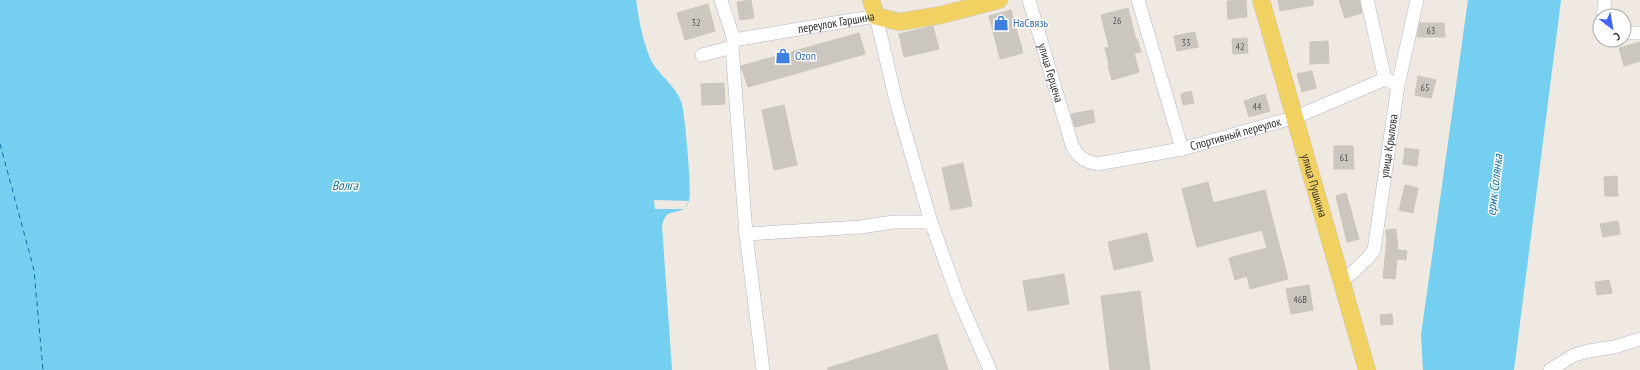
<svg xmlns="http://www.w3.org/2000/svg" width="1640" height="370" font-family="'PT Sans Narrow',sans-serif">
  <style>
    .water { fill: #75cff0 }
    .pier { fill: #efe9e1 }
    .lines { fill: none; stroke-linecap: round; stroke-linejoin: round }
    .ferry { stroke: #0d6fa3; stroke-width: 1; stroke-dasharray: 5 4; stroke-linecap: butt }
    .building { fill: #cbc7bf; stroke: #cbc5ba }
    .minor-casing { stroke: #b4b7c1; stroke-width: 14 }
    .major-casing { stroke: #c9c9c9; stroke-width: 18 }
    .minor { stroke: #fff; stroke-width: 13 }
    .major { stroke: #f2d163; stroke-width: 17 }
    .labels { text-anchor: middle; stroke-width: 3; stroke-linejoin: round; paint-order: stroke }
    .number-label { font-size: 10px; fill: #555452 }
    .shop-label { font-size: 12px; fill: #366cbe; stroke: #fff; text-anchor: start }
    .street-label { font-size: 12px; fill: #2e2e2e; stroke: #fff }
    .water-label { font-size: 13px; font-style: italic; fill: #0d6fa3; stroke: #fff }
  </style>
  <rect width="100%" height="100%" fill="#efe9e1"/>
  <path class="water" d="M0,0H636C639,20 643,44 652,62C661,77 677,87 682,104C685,117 692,191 689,201C688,204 686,207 684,209C671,215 666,209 662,226L672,370H0Z
    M1468,0H1561L1514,370H1423L1421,335Z"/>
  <path class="pier" d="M654,200L689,201L684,209H655Z"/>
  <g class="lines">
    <path class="ferry" d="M0,144L34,270L43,370"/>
  </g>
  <path class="building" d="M751,0L754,18L740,20L737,2Z
    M1246,0L1247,17L1228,19L1227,1Z
    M1278,0H1313V5L1280,11Z
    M1339,0H1359L1362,13L1345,18Z
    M708,4L715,31L685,40L677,13Z
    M1128,8L1136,40L1137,39L1141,52L1134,53L1139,72L1112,80L1108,66L1109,65L1105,48L1109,47L1101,15Z
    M1011,10L1023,53L1000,59L989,16Z
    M1420,23H1444L1445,37H1417Z
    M933,26L939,49L904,57L899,34Z
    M1195,32L1198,47L1177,51L1174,36Z
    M859,33L865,54L748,87L741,66Z
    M1247,38L1248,53L1233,54L1232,39Z
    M1328,41L1329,63L1310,64V42Z
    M1640,42V61L1624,66L1619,48Z
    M1312,71L1316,88L1302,92L1297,74Z
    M1418,76L1436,80L1431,98L1415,95Z
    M724,83L725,104L702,105L701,84Z
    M1191,91L1194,103L1183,105L1181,94Z
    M1265,94L1270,111L1249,117L1244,101Z
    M784,105L797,165L774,170L762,110Z
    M1093,110L1095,122L1075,127L1071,114Z
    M1334,146H1353L1354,169H1334Z
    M1405,148L1419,150L1417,166L1403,164Z
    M963,163L972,206L951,210L942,168Z
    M1617,176L1618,196H1605L1604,177Z
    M1208,182L1213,203L1265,190L1288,279L1250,289L1247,276L1235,280L1229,258L1267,248L1262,230L1197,247L1182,189Z
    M1405,185L1418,188L1413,213L1399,210Z
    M1346,193L1359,239L1347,242L1336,196Z
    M1618,221L1620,234L1603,237L1600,224Z
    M1396,229L1398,250L1407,251L1406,260L1397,259L1395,279L1383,278L1387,240L1386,230Z
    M1147,233L1153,261L1114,270L1108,242Z
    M1064,274L1069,304L1028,311L1023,281Z
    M1609,280L1612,293L1597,295L1595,282Z
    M1309,285L1313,310L1291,314L1286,289Z
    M1140,291L1150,370H1110L1101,296Z
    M1392,314L1393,324L1381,325L1380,315Z
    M937,334L948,370H828V368Z"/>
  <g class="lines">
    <defs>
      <g id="minor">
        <path d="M721,0L734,40"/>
        <path id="s1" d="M1029,0L1072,145C1078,157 1084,161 1097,164L1182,149L1296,117L1385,79L1398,85"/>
        <path d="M1138,0L1182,149"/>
        <path d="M1367,0L1385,79"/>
        <path d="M1603,16L1605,0"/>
        <path d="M1624,33H1640"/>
        <path d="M732,47L746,234L763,370"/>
        <path id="s2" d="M702,55L732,47L734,40L876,16L897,105L931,222L958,297L990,370"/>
        <path d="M746,234L861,227L893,222H931"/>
        <path id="s3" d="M1343,281L1368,258L1374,250L1398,85L1417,0"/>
        <path d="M1550,370L1574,355L1589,351L1614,347L1640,339"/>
      </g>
      <g id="major">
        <path d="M871,0L876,16L899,22L941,15L999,0"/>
        <path id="s4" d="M1261,0L1367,370"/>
      </g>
    </defs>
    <use href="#minor" class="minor-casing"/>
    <use href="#major" class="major-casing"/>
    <use href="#minor" class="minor"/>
    <use href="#major" class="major"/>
  </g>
  <defs>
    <symbol id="shop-bare" viewBox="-9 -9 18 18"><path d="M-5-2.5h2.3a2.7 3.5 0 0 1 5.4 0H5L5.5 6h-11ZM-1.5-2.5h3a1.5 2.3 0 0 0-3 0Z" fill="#3f7fe0" stroke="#fff" stroke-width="2.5" paint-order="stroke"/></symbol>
  </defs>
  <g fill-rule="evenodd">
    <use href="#shop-bare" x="990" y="12" width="22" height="22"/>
    <use href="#shop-bare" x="772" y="45" width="22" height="22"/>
  </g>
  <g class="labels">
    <g class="number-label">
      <text x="1117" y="24">26</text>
      <text x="696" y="26">32</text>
      <text x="1431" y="34">63</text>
      <text x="1186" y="46">33</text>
      <text x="1240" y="50">42</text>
      <text x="1425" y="91">65</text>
      <text x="1257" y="110">44</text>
      <text x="1344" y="161">61</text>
      <text x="1300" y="303">46В</text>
    </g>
    <g class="shop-label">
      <text x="1013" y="27">НаСвязь</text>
      <text x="795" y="60">Ozon</text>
    </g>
    <g class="street-label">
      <text dy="4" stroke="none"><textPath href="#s2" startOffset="142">переулок Гаршина</textPath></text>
      <text dy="4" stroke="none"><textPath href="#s1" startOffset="76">улица Герцена</textPath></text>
      <text dy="4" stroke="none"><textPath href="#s1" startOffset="326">Спортивный переулок</textPath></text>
      <text dy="4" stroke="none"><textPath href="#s3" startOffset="149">улица Крылова</textPath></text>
      <text dy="4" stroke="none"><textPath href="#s4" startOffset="193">улица Пушкина</textPath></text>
    </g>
    <g class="water-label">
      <text x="345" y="190">Волга</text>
      <text transform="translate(1494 185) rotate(-83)" y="5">ерик Солянка</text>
    </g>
  </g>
  <g transform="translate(1612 28) rotate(149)"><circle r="19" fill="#ffffff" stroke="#ababab"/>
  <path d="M0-3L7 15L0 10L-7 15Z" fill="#4264fb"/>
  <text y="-6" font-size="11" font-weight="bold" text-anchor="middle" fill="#2e2e2e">С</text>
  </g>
</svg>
